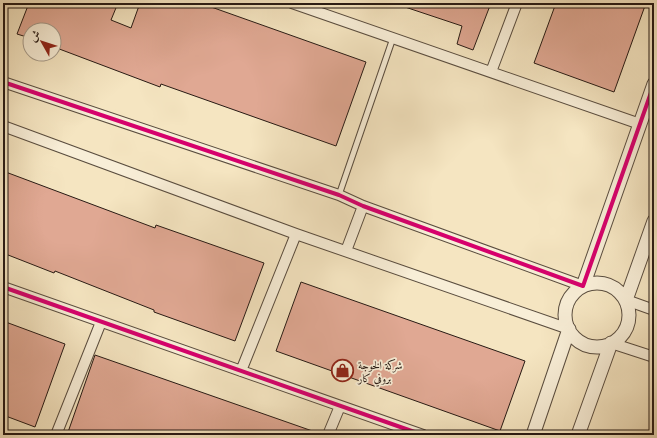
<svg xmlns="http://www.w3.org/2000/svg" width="657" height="438" font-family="'Libre Caslon Text',Amiri,serif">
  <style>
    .building { fill: #e0a893; stroke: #271a14 }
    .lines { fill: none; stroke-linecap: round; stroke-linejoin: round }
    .service-casing { stroke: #5a4d3f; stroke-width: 7 }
    .minor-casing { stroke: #5a4d3f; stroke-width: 12 }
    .tertiary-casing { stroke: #5a4d3f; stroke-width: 15 }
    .service { stroke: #f8eed7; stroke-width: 5 }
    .minor { stroke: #f8eed7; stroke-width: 10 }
    .tertiary { stroke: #f8eed7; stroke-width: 13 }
    .cycleway-casing { stroke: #f8eed7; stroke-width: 6 }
    .cycleway { stroke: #d6006c; stroke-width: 4 }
    .labels { text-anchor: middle; stroke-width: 3.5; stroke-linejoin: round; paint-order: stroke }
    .poi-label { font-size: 11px; fill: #271a14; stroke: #f8eed7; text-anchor: start }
  </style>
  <rect width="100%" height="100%" fill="#f5e5c1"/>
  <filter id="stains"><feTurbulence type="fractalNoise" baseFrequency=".005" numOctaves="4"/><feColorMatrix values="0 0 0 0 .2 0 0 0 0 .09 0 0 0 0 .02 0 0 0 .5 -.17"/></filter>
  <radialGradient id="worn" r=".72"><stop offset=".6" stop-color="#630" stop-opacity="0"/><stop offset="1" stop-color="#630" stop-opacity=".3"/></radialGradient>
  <path class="building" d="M29,3H118L111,20L131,28L140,3H200L366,62L336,146L161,84L160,87L54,47V30H30V38L17,34Z
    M400,3H491L473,50L457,44L462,26L399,5Z
    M556,3H646L614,92L534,63Z
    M3,171L155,228L156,225L264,263L235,341L154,312V310L55,271L54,273L3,253Z
    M301,282L525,361L500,431L276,351Z
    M3,321L65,344L35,427L3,415Z
    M95,355L321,434V435H67Z"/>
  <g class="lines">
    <defs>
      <path id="service" d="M339,195L393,38"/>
      <path id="minor" d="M292,3L640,124
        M491,72L517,3
        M3,82L339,195L363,206L583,286
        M3,126L296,234L569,329
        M346,251L363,206
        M3,287L423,435
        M626,300L654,310
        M611,343L654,357
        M241,371L296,234
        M56,435L101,322
        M328,435L340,406"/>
      <path id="tertiary" d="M565 315a32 32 0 1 1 64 0a32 32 0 1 1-64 0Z
        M583,286L654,84
        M626,300L654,221
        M533,435L569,329
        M578,435L611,343"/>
    </defs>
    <use href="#service" class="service-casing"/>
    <use href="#minor" class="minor-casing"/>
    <use href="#tertiary" class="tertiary-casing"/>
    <use href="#service" class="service"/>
    <use href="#minor" class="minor"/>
    <use href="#tertiary" class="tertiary"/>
    <defs>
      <path id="cycleway" d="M3,82L339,195L363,206L583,286L654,84
        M3,287L423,435"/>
    </defs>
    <use href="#cycleway" class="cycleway-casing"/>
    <use href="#cycleway" class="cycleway"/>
  </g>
  <defs>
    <symbol id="shop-ring" viewBox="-11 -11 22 22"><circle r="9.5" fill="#f8eed7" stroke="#8f2418" stroke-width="1.5"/><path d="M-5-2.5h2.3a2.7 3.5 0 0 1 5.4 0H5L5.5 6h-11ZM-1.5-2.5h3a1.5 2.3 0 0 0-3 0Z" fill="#8f2418"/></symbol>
  </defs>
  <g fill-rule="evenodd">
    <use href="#shop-ring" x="330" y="358" width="25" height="25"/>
  </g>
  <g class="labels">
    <g class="poi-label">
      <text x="358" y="369">شركة الخوجة<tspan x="358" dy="13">بروفي كار</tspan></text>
    </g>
  </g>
  <rect width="657" height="438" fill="none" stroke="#f5e5c1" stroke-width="16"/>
  <rect x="4" y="4" width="649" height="430" fill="none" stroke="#271a14" stroke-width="2"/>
  <rect x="8" y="8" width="641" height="422" fill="none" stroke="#271a14"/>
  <g transform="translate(42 42) rotate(309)"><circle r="19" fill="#f8eed7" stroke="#a49989"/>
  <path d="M0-3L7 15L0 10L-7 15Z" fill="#8f2418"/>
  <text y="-6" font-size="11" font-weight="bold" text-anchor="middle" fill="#271a14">ش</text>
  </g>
  <rect width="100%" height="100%" filter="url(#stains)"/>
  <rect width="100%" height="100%" fill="url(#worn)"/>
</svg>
